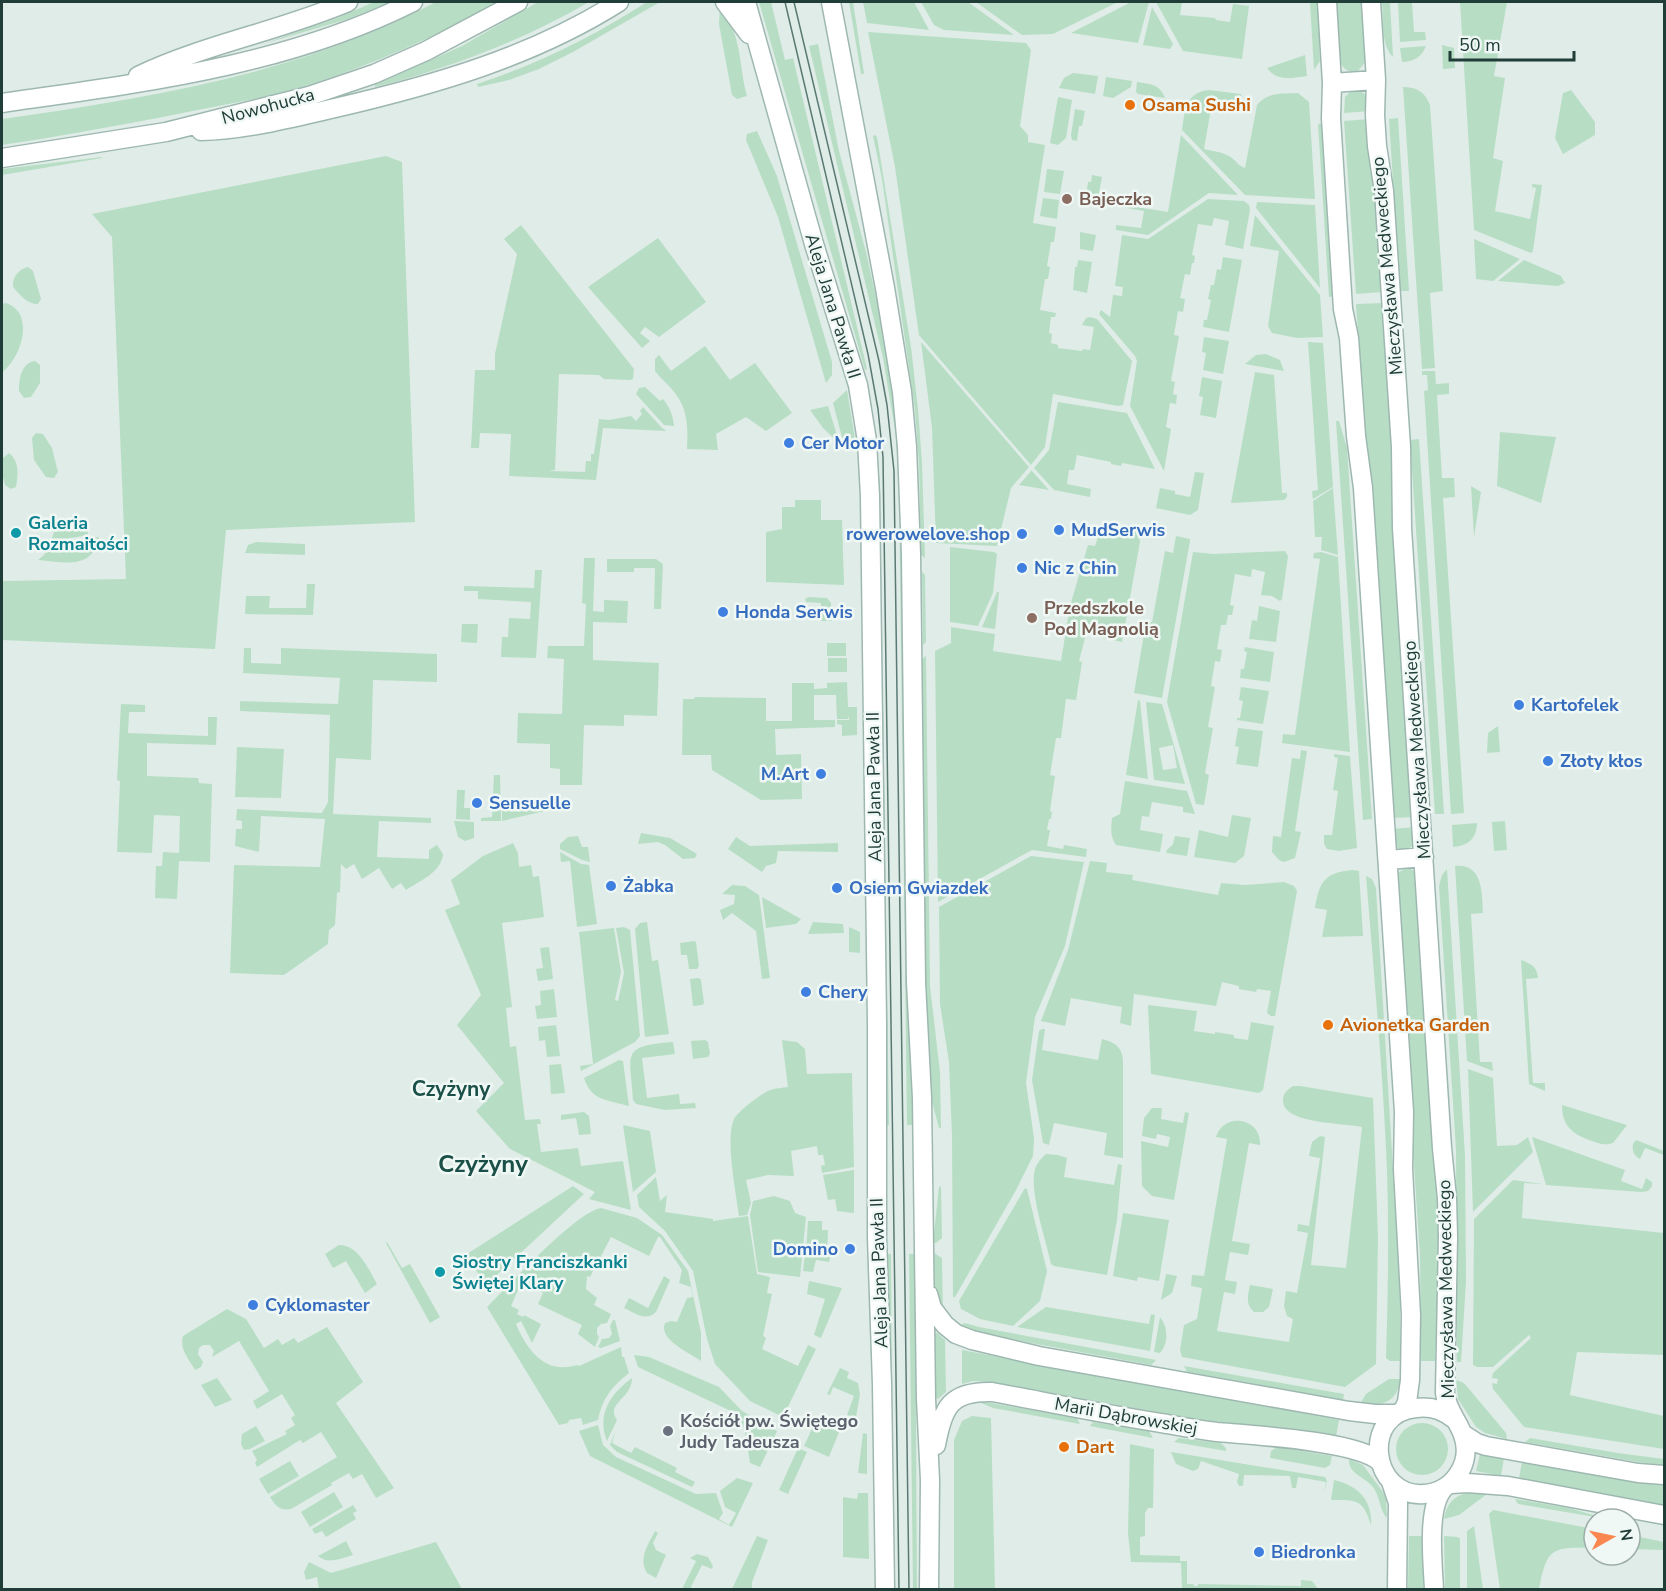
<svg xmlns="http://www.w3.org/2000/svg" width="1666" height="1591" font-family="'Nunito Sans',sans-serif">
  <style>
    .green { fill: #b7dec5; fill-rule: evenodd }
    .lines { fill: none; stroke-linecap: round; stroke-linejoin: round }
    .secondary-casing { stroke: #9eb8b1; stroke-width: 21 }
    .secondary { stroke: #fff; stroke-width: 18 }
    .tram { stroke: #5a7973; stroke-width: 1.5 }
    .food-dot { fill: #e8710a; stroke: #f0f8f5; stroke-width: 2 }
    .education-dot { fill: #8d6e63; stroke: #f0f8f5; stroke-width: 2 }
    .shop-dot { fill: #3f7fe0; stroke: #f0f8f5; stroke-width: 2 }
    .culture-dot { fill: #0f9aa8; stroke: #f0f8f5; stroke-width: 2 }
    .worship-dot { fill: #6b7280; stroke: #f0f8f5; stroke-width: 2 }
    .labels { text-anchor: middle; stroke-width: 5; stroke-linejoin: round; paint-order: stroke }
    .food-label { font-size: 18px; font-weight: bold; fill: #c56008; stroke: #f0f8f5; text-anchor: start }
    .street-label { font-size: 18px; fill: #203d38; stroke: #f0f8f5 }
    .education-label { font-size: 18px; font-weight: bold; fill: #785e54; stroke: #f0f8f5; text-anchor: start }
    .shop-label { font-size: 18px; font-weight: bold; fill: #366cbe; stroke: #f0f8f5; text-anchor: start }
    .culture-label { font-size: 18px; font-weight: bold; fill: #0d838f; stroke: #f0f8f5; text-anchor: start }
    .worship-label { font-size: 18px; font-weight: bold; fill: #5b616d; stroke: #f0f8f5; text-anchor: start }
    .quarter-label { font-size: 21px; font-weight: bold; fill: #1a5047; stroke: #f0f8f5 }
    .district-label { font-size: 24px; font-weight: bold; fill: #1a5047; stroke: #f0f8f5 }
  </style>
  <rect width="100%" height="100%" fill="#e0ece7"/>
  <path class="green" d="M374,2H390L348,19L260,45L335,19Z
    M436,2H496C436,37 372,65 305,86C259,100 210,107 163,117C109,127 56,137 2,145V119C149,98 303,73 436,2Z
    M538,2H589C522,41 450,68 375,87V85L462,46Z
    M647,2H660L573,52L539,69L509,80L478,87L477,84C538,64 594,36 647,2Z
    M759,2H771L785,60L793,58L867,369L865,370Z
    M849,2H853L864,73L863,74H861Z
    M863,2H914L929,30L867,23Z
    M921,2H968L1014,35L944,30L934,25Z
    M976,2H1118L1053,34L1022,35Z
    M1131,2H1149L1138,43L1071,33Z
    M1156,2H1182L1180,15L1215,18L1216,20L1230,22L1233,4L1249,6L1242,59L1183,51Z
    M1310,2H1318L1321,45L1319,46L1320,61L1314,70Z
    M1336,2H1362L1366,61L1358,71C1349,73 1344,70 1340,62Z
    M1382,2H1390L1393,57C1380,44 1384,19 1382,2Z
    M1398,2H1412L1414,32H1425L1426,40L1400,42Z
    M1460,2H1507L1494,76L1505,78L1493,158L1503,161L1495,211L1530,219L1536,188L1532,187V184L1542,185L1533,251L1531,253L1474,230Z
    M720,7C743,37 738,62 747,96L737,99L732,95L719,24Z
    M1152,7L1173,44L1170,49L1143,45Z
    M868,32L1026,43L1031,50L1020,126L1028,135V142L1045,145L1033,223L1056,227L1054,242H1051L1047,266L1050,267L1048,279H1045L1040,310L1056,313L1055,317H1051L1049,333L1052,334L1051,343L1058,345V348L1082,351L1083,349L1090,350L1094,327L1082,325L1086,318L1090,317L1097,319L1132,361L1123,405L1118,406L1053,394L1045,447L1031,465L919,335L895,167Z
    M818,44L839,151L866,252L880,315L895,408L900,489L907,981L914,1125H907L899,489L896,436L883,358L809,46Z
    M1442,45L1454,48L1455,68L1443,69Z
    M1426,46C1422,57 1413,62 1402,62L1400,48Z
    M1305,55L1307,76C1292,78 1277,82 1267,68Z
    M1073,73L1098,76L1095,94L1059,88L1064,78Z
    M1106,77L1132,81L1131,87L1113,98L1103,96Z
    M1137,82C1150,84 1160,84 1165,98L1138,94L1136,92Z
    M1403,87C1417,87 1425,92 1430,105L1443,291L1430,293L1435,368L1422,369Z
    M1209,90L1241,94L1242,103L1230,105L1215,101L1212,103L1204,149C1212,151 1222,152 1229,156C1236,160 1238,166 1245,168L1257,105C1267,92 1281,94 1298,93L1309,102L1315,199L1245,195L1182,130C1185,110 1186,92 1209,90Z
    M1352,90H1357L1367,95L1370,111L1344,113L1345,97Z
    M1571,90L1595,122V135L1563,154L1555,138L1563,93Z
    M1058,97L1072,100L1066,138L1058,145L1050,143Z
    M1075,109L1085,111L1082,126H1079L1077,141L1072,140L1071,135Z
    M1398,118L1409,291H1400L1389,119Z
    M1370,119L1382,292L1356,294L1344,121Z
    M1326,123L1336,296L1329,297L1318,124Z
    M757,131L777,176L832,362V375L826,383L778,217L746,140L747,134Z
    M875,135L877,137L911,347L918,409L922,463L925,558L921,555L919,464L915,410L882,179L873,136Z
    M1181,135L1238,195L1209,193L1148,235L1116,230V225L1141,228L1144,211L1122,207L1123,205L1168,212Z
    M386,156L402,162L415,522L226,530L215,649L2,640V581L126,579L112,237L92,214Z
    M102,157V158L2,175V169Z
    M1047,169L1064,171L1060,194L1044,192Z
    M1092,175L1102,177L1098,198L1086,196L1088,182H1091Z
    M1043,198L1059,200L1057,219L1040,216Z
    M1208,199L1244,201L1249,205L1250,210L1243,249L1225,245L1229,221L1214,218L1212,226L1198,224L1192,255L1195,256L1194,263H1192L1190,275L1185,274L1180,298L1185,299L1183,312L1178,311L1174,335L1179,336L1171,381L1175,382L1173,394L1177,395L1176,404L1170,403L1166,427L1171,429L1164,471L1130,406L1137,361L1135,356L1099,314L1101,310L1110,317L1113,295L1122,296L1123,287L1115,286L1122,235L1148,239Z
    M1257,202L1315,205L1320,288L1256,208Z
    M1255,215L1320,295L1323,337L1297,338L1272,333L1268,326L1279,251L1250,246Z
    M521,225L634,369L633,379L630,380L604,379L599,375L559,374L555,470L548,471L585,472L586,461H591V454H594L599,419L609,420L631,416L636,421L642,414L640,411L643,407L662,428L667,431L603,428L596,480L509,476L511,434L480,433L479,448H471L475,370H495V354L517,254L504,239Z
    M1080,232L1096,235L1093,251L1080,249Z
    M658,238L706,302L659,337L645,327L640,333L650,341L642,348L588,287Z
    M1474,239L1520,259L1493,281L1476,279Z
    M1223,257L1242,260L1229,332L1203,327L1204,320H1207L1211,300L1208,299L1211,285H1214L1217,269L1221,270Z
    M1078,260L1092,262L1087,293L1073,290L1075,267H1077Z
    M1524,260L1561,276L1565,283L1558,286L1498,281Z
    M28,267L33,271L41,299L38,304C28,305 19,294 13,287C12,277 19,269 28,267Z
    M6,303C36,313 21,359 2,372V304Z
    M1382,303L1416,817L1391,818L1356,304Z
    M1204,337L1229,341L1223,374L1203,370L1206,353L1202,352Z
    M921,342L1029,467L1011,488L997,546L936,543L932,428Z
    M1308,342L1323,343L1333,487L1313,499L1312,491L1318,490Z
    M705,346L730,380L755,363L792,413L766,431L746,417L716,434L718,450L687,449C688,428 688,410 675,393C669,385 661,379 655,371V359L659,355L671,371Z
    M1266,354L1280,360L1284,371L1245,364L1256,355Z
    M35,361L40,365V383L31,397L24,398L19,391C19,379 21,363 35,361Z
    M1422,371H1435L1436,384L1449,383V394L1437,395L1442,478H1454L1455,497L1443,498L1464,813L1451,814L1424,391L1428,390L1427,375H1422Z
    M1255,372L1274,375L1282,493H1287V497L1284,500L1231,503Z
    M1202,377L1222,381L1216,418L1200,415L1203,397L1199,396Z
    M645,387L660,401L663,399C670,408 673,415 674,426L664,425L636,394L639,388Z
    M847,390L855,439V450L844,445L833,403Z
    M1058,402L1127,413L1155,469L1122,463L1121,466L1111,464V462L1077,455L1074,470H1069L1067,484L1091,489L1090,497L1054,490L1034,468L1049,450Z
    M828,406L836,432V440L823,428L810,410Z
    M1336,421H1339L1347,448L1372,819L1363,820Z
    M1500,432L1556,437L1541,503L1497,486Z
    M36,433L43,434L52,448L58,472L54,478L46,477L34,460L32,438Z
    M1419,439L1444,814H1435L1410,440Z
    M9,453C20,462 18,475 16,487L11,489L5,485L2,473V459Z
    M878,462L880,488L889,1125H885L884,1089L886,1028Z
    M1032,470V471L1049,490L1019,485Z
    M1195,472L1204,473L1198,510L1190,515L1156,508L1160,488L1175,491V494L1190,497Z
    M1471,486L1481,492L1474,537Z
    M1333,488L1338,555L1321,550L1322,537H1315L1313,501Z
    M795,500H821V520H842L844,585L766,582V532L782,529V507H795Z
    M1129,524C1137,526 1139,534 1140,542L1122,642L1086,634L1079,661L1082,662L1076,700L1066,699L1061,738H1056L1050,775L1055,776L1050,811L1052,812L1051,819H1049L1047,830H1050L1047,846L1063,849L1064,845L1087,849L1086,857L1032,850L938,902L935,651L951,643V627L995,634L993,651L1061,661L1070,606L1088,545L1095,546L1100,531L1123,534Z
    M87,528L88,534L83,536L51,541L54,532Z
    M1176,536L1190,539V541L1162,698L1134,693L1146,622H1152L1165,551L1173,553Z
    M99,537C93,571 62,562 38,560L44,555L50,544Z
    M256,542L305,544V555L245,553L248,545Z
    M950,547L994,552L997,554L993,593L978,626L950,622Z
    M1285,551L1288,556L1282,599L1280,601L1272,596L1261,595L1265,572L1252,569L1251,577L1235,574L1230,605L1234,606L1232,615H1228L1226,625H1221L1217,649L1222,650L1220,662L1215,661L1211,686L1215,687L1208,727L1213,728L1205,773L1209,775L1204,805L1196,804L1167,702L1193,552L1213,554Z
    M1321,552L1338,557L1350,752L1282,743L1283,734L1295,735L1320,559L1313,558L1314,553Z
    M584,558H595L593,611L604,612V600L628,601L627,623L593,622V660L659,663L657,716L624,715V726L584,725L582,785H560V769L550,768V744L517,743L518,713L562,714L564,659L547,658L548,646H584L586,604L582,603Z
    M607,559H656L663,564L661,609H654L655,568H634V572H607Z
    M535,570H542L536,658L501,657L502,637H508L509,618L530,619L531,602L478,599V591H464V586L534,588Z
    M922,572L925,575L926,642L923,645Z
    M307,584H315L313,615L245,614L246,596H270L269,608H306Z
    M997,592H999L995,629L982,627Z
    M809,597L827,598L831,603L832,621H821V603L806,602L805,599Z
    M1259,606L1280,611L1276,642L1249,639L1252,620L1257,621Z
    M462,624H478L477,643L461,642Z
    M827,643H846V656H827Z
    M1245,647L1274,652L1270,682L1240,678L1241,669H1244L1247,652L1244,651Z
    M244,648H251V663L281,664V648L437,654V682L373,680L371,760L336,758L333,814L431,818V823L379,821L377,857L429,859V850L437,845L443,854C442,872 419,881 406,890L401,883L392,889L379,868L362,879L354,864L346,869L341,864L340,892L337,893L335,925L329,930L328,944L284,975L230,973L234,865L320,867L325,819L261,816L259,852L235,846L236,829H242V821L236,820L237,809L322,813L328,802L330,715L240,711V701L338,704L340,678L243,673Z
    M926,656L930,986L940,1072L941,1128H939L931,1098L925,985L921,660Z
    M828,658H847V672H828Z
    M847,682L848,707H857V735L842,736V725L837,724V720H849V716L848,719H837L836,695H814V720H835V727L775,729L776,755L801,754L802,799L761,800L712,770L711,755H682L683,699H694L695,697L766,698V721H792V683H814V689L827,688V683Z
    M1241,687L1269,691L1263,724L1237,720V718H1240L1243,701L1239,700Z
    M1138,700L1140,701L1148,779L1126,775Z
    M1146,702L1162,704L1185,784L1154,780ZM1173,745L1177,768L1163,770L1159,748Z
    M121,704L145,705V712H129L128,733L208,736V717H217L216,745L147,743V776L198,778L199,783L212,784L210,862L179,861L177,899L155,898L156,866H162L163,852L179,853L180,816L154,815L152,853L117,852L120,781L117,780Z
    M1498,726L1500,752L1487,753L1488,733Z
    M1238,728L1263,731L1258,767L1236,764L1239,747L1235,746Z
    M237,747L284,749L281,798L235,797Z
    M1301,750L1307,751L1295,831L1301,832L1295,858L1284,862L1279,860L1272,852L1273,836L1281,837L1292,758L1300,759Z
    M1334,754L1350,756L1357,848L1339,851L1327,849L1324,844V835H1332L1338,791L1333,790L1338,758L1334,757Z
    M494,775H500L501,821H481V818L492,817Z
    M1125,781L1187,791L1195,814L1183,812V807L1152,802L1149,817L1142,816L1140,830L1163,834L1160,852L1116,845C1110,836 1111,829 1112,818L1120,814Z
    M457,790H465L464,808H470V820L456,819Z
    M544,803L545,811L502,821V804Z
    M1232,815L1251,818L1244,856L1235,863L1194,857L1199,830L1228,837Z
    M454,821L474,822V838L465,841L458,837Z
    M1505,821L1507,850L1494,851L1492,822Z
    M1477,823C1477,838 1468,846 1453,847L1452,825Z
    M1417,827L1416,843C1409,850 1402,852 1394,845L1391,829Z
    M641,833L670,838L697,854L695,858L683,859L665,845L658,842L638,844Z
    M578,836L582,847H588L590,862L582,860L560,849V844L568,837Z
    M1175,836L1190,838L1187,856L1167,853L1166,851L1173,844Z
    M736,837L750,846L838,843V852L778,851L776,863L766,866L762,872L728,849Z
    M513,843L518,853L519,867L531,865L533,877L539,876L544,917L502,923L512,1007L506,1008L510,1047L516,1046L525,1120L540,1119L541,1124H537L541,1152L578,1148L581,1166L623,1161L631,1210L589,1199L595,1192L510,1149L476,1111L504,1083L457,1025L481,995L445,910L460,904L451,880L483,856Z
    M560,852L581,864L589,865L597,924L577,927L570,861L561,862Z
    M1031,856L1084,862L1065,946L1035,1017L1026,1083L1034,1138L1033,1156L1016,1190L955,1297H953L952,1136L949,1062L940,1004L939,907Z
    M1090,861L1107,863L1106,872L1133,875L1132,880L1218,895L1221,883L1245,885L1284,882L1294,886L1297,891L1275,1016H1271L1267,1013L1271,991L1257,989L1256,992L1239,989V986L1222,982L1216,1006L1134,994L1131,1026L1120,1023L1122,1007L1071,998L1065,1026L1041,1021L1068,950Z
    M1455,866C1483,863 1482,893 1483,913L1471,914L1480,1062H1492L1493,1071L1467,1061Z
    M1404,869H1411L1419,875L1438,1181V1290L1435,1361H1421L1420,1256L1395,881L1396,874Z
    M1447,869L1465,1156L1466,1281L1461,1362H1457L1456,1150L1439,886L1442,875Z
    M1353,870L1359,871L1363,936L1322,937L1327,910L1315,908C1319,882 1325,872 1353,870Z
    M1366,876L1372,879L1376,888L1397,1235L1400,1303V1361H1390L1386,1358C1388,1295 1389,1233 1387,1171C1383,1072 1374,974 1366,876Z
    M732,885L745,886L759,895L770,978L762,979L756,931L732,913L723,920L720,910L734,904L735,895L722,894Z
    M762,897L801,919L796,924L766,928Z
    M647,922L652,961L658,960L669,1034L645,1037L635,929L640,923Z
    M813,922L843,924L844,933L808,934Z
    M624,927L630,930L640,1036L635,1042L581,1071L580,1066L593,1064L579,932L614,928L621,972L615,1000L618,1001L624,973L616,928Z
    M849,927L860,932V953L849,952Z
    M694,941L696,942L699,966L697,969H689L687,955H681L680,943Z
    M549,947L553,979L538,981L536,969L543,968L540,948Z
    M1521,960C1531,964 1537,966 1538,978L1526,979L1533,1083H1545V1091L1529,1084Z
    M699,978L701,980L704,1003L702,1005L693,1006L690,979Z
    M554,989L557,1017L537,1019L535,1006L541,1005L540,991Z
    M1148,1005L1197,1011L1194,1031L1215,1034V1032L1234,1035V1038L1248,1040L1251,1022L1274,1026L1263,1090L1259,1093L1151,1074Z
    M556,1025L560,1056L547,1057L545,1040L539,1041L538,1027Z
    M1042,1029H1045L1042,1050L1098,1060L1102,1039C1114,1042 1121,1046 1123,1059V1158L1104,1155L1107,1133L1054,1123L1049,1145L1043,1143L1032,1080L1039,1031Z
    M705,1040L708,1042L710,1054L708,1057L693,1059L691,1041Z
    M782,1040L797,1042L805,1049L807,1074L852,1073L854,1167L822,1173L821,1166L825,1165L823,1155H818L817,1146L791,1151L794,1176L768,1175L746,1180L751,1203L747,1215L739,1216C736,1193 725,1139 734,1119C737,1112 762,1093 770,1090C776,1088 782,1088 788,1087Z
    M673,1042L675,1054L642,1058L647,1098L679,1094L680,1104L695,1103L696,1108L665,1110L636,1104L633,1100C630,1053 620,1046 673,1042Z
    M619,1060L623,1061L629,1106C608,1100 591,1101 584,1078Z
    M561,1064L565,1093L551,1094L549,1065Z
    M1468,1069L1493,1078L1497,1146L1517,1145L1528,1137L1533,1152L1473,1212Z
    M1293,1086H1300L1373,1098L1378,1237L1376,1364L1345,1387L1182,1357L1180,1350L1184,1325L1197,1319L1202,1288L1191,1286L1192,1275L1204,1276L1227,1139L1216,1137C1224,1111 1262,1118 1260,1145L1249,1143L1232,1241L1250,1244L1248,1255L1230,1252L1225,1280L1237,1282L1235,1294L1224,1292L1217,1331L1289,1342L1293,1319L1287,1316L1284,1306L1286,1291L1297,1293L1308,1233L1297,1231L1298,1224L1309,1226L1320,1158L1309,1156L1312,1142L1320,1136L1325,1137L1311,1265L1346,1268L1362,1127C1345,1123 1283,1124 1283,1101C1283,1093 1287,1090 1293,1086Z
    M1562,1105L1627,1125L1613,1143C1604,1146 1598,1143 1589,1140C1571,1133 1562,1125 1562,1105Z
    M1152,1108H1162L1161,1119L1183,1123L1185,1112L1189,1113L1174,1200L1152,1196L1142,1186L1141,1141L1168,1147L1170,1137L1157,1134L1156,1139L1142,1136L1144,1118Z
    M584,1112L589,1116L591,1134L579,1135L576,1118L561,1120V1115Z
    M623,1125L650,1131L656,1172L633,1192Z
    M1532,1137L1625,1170L1621,1181L1642,1189L1646,1178L1652,1182V1186L1648,1191L1641,1192L1546,1185Z
    M1636,1140L1664,1151V1155L1645,1148L1640,1159C1634,1156 1632,1151 1633,1144Z
    M1046,1154L1058,1155L1067,1158L1064,1177L1114,1185L1118,1164L1122,1165L1117,1220L1107,1275L1054,1266L1051,1264C1046,1240 1029,1192 1035,1169C1037,1163 1041,1158 1046,1154Z
    M854,1170V1213L837,1211L835,1199L828,1200L823,1175Z
    M656,1177L660,1201L667,1195L665,1212L713,1219V1221L748,1216L757,1274L770,1277L767,1293L772,1294L763,1336L766,1338L762,1349L798,1366L808,1345L816,1349L783,1417L750,1401L715,1364L707,1339L693,1271L665,1231L639,1207L637,1195Z
    M1513,1180L1543,1184L1524,1183L1522,1218L1664,1233V1355L1577,1352L1570,1395L1664,1416V1449L1524,1427L1493,1389L1492,1383L1497,1384L1498,1379L1492,1378L1493,1373L1531,1338L1529,1335L1493,1367H1477L1473,1365L1474,1219Z
    M573,1186L584,1194L485,1286L467,1254Z
    M941,1186L942,1238L936,1243H933L939,1187Z
    M1025,1188L1027,1189L1047,1271L1040,1301L1013,1326L980,1319L961,1309L959,1301Z
    M774,1196L790,1201L795,1213L806,1217L800,1277L758,1272L750,1215L753,1201Z
    M601,1208L637,1218L662,1235L688,1271L701,1333V1361C690,1353 658,1340 665,1323L671,1321L677,1322L687,1298L693,1297L691,1287L679,1283L682,1270L660,1237H658L649,1256L611,1237L590,1277L587,1276L586,1289L597,1298L594,1305L611,1314L607,1323L601,1324L597,1328V1334L599,1337L595,1347L578,1334L582,1325L538,1304L543,1293L521,1283L511,1306L519,1310L517,1314L523,1317L524,1315L541,1324L532,1343L521,1321L516,1324C527,1350 545,1375 577,1365L579,1366L621,1347L622,1357H624L629,1373C612,1386 602,1399 598,1420L583,1425L581,1418L569,1420L568,1423L559,1425L487,1307C508,1286 577,1211 601,1208Z
    M1123,1213L1169,1220L1159,1281L1138,1277L1137,1281L1113,1276Z
    M808,1221H822V1230H828L827,1255L806,1252Z
    M387,1242L402,1268L410,1264L440,1317L430,1323L386,1243Z
    M339,1245C358,1244 369,1270 377,1284L365,1293L346,1261L333,1268L325,1254Z
    M805,1253L830,1257L829,1262L816,1260L813,1272L803,1271Z
    M934,1253L942,1258L943,1312L935,1294Z
    M886,1254H891L893,1540L891,1352Z
    M909,1254H915L917,1590L913,1589Z
    M1166,1274L1177,1276L1172,1293L1161,1300Z
    M664,1276L670,1280L656,1312C646,1322 635,1313 624,1308L629,1298L648,1308Z
    M809,1281L842,1288L821,1338L814,1335L825,1299L807,1294Z
    M1250,1285L1273,1289L1269,1307L1263,1312H1254C1245,1304 1248,1295 1250,1285Z
    M1046,1307L1149,1324L1151,1314L1155,1315L1150,1351L1017,1327Z
    M227,1309L246,1319L264,1348L278,1339L282,1345L294,1338L298,1343L327,1327L363,1382L336,1403L394,1488L376,1498L362,1474L353,1479L349,1473L331,1483L332,1485L291,1509C279,1511 276,1506 270,1497L337,1457L321,1432L303,1443L300,1440L257,1467L255,1463L257,1460L252,1451L287,1434L285,1431L295,1425L291,1418L295,1415L282,1394L257,1409L253,1401L269,1391L239,1341L212,1357L214,1351L210,1345H203L199,1348L198,1354L203,1362L201,1367L195,1370C189,1359 179,1349 183,1336Z
    M1160,1317C1168,1327 1169,1343 1160,1353L1154,1352Z
    M613,1320H615L620,1341L601,1348L598,1347L602,1339L609,1338L612,1334L610,1326Z
    M965,1323L979,1327L1156,1360L1151,1365L976,1333L962,1330L960,1325Z
    M935,1333H937L945,1340L946,1392L938,1399L936,1397Z
    M962,1350L1339,1420L1336,1437L1286,1428L1201,1420L989,1382L973,1381L962,1384Z
    M634,1355L649,1357L719,1387L742,1411L777,1431L760,1467L750,1463C747,1446 747,1428 737,1414L638,1367Z
    M1184,1366L1344,1394L1343,1400L1187,1372Z
    M840,1368L849,1372L847,1378L858,1383L860,1394L856,1417L847,1415L854,1396L833,1387L830,1395L827,1394Z
    M217,1378L232,1400L215,1407L201,1385Z
    M632,1378C632,1399 605,1403 617,1420L607,1441C596,1415 611,1393 632,1378Z
    M1389,1379H1400C1398,1403 1380,1407 1360,1404L1366,1394Z
    M1456,1380L1464,1383L1506,1433L1507,1439L1485,1433L1476,1427L1458,1399Z
    M974,1400L1077,1418L1080,1424L993,1408Z
    M972,1416L991,1418L995,1589H954V1440L962,1421Z
    M815,1422L839,1432L829,1457L804,1446Z
    M1093,1422L1149,1431L1153,1438L1090,1426Z
    M1396 1449a26 26 0 1 1 52 0a26 26 0 1 1-52 0Z
    M598,1425L603,1445L616,1457L696,1494L716,1493L723,1513L719,1519L729,1525L736,1513L725,1507L720,1491L737,1478L753,1483L732,1527L590,1456L579,1431Z
    M256,1426L265,1441L250,1449L244,1450L241,1444L242,1434Z
    M616,1430L612,1443L631,1453L635,1447L677,1468L675,1472L695,1482L692,1487L617,1452L610,1445Z
    M863,1433L867,1434V1474L858,1473Z
    M1179,1438L1221,1443L1226,1448V1451L1174,1442Z
    M1530,1438L1618,1453L1664,1459V1465L1638,1462L1525,1442Z
    M1130,1444L1154,1449L1153,1508H1148L1145,1513V1536L1140,1537V1555L1180,1556V1561H1187V1584H1193L1194,1586H1198V1584L1301,1586V1580L1312,1581L1318,1589H1182L1181,1563L1131,1562L1128,1533Z
    M1277,1447L1332,1456L1330,1465L1325,1468L1270,1458L1271,1451Z
    M798,1448L807,1452L788,1494L779,1490Z
    M1171,1452L1325,1477L1327,1481L1324,1493L1326,1482L1298,1477L1296,1488H1292L1290,1476L1244,1475L1243,1486H1239L1237,1482L1239,1474L1201,1461L1198,1469L1193,1471L1176,1464Z
    M1480,1454L1504,1458L1501,1476L1476,1471Z
    M1349,1459L1363,1465L1383,1492L1386,1499L1387,1518C1380,1512 1380,1496 1373,1487C1365,1477 1348,1474 1349,1459Z
    M290,1461L299,1476L268,1494L259,1479Z
    M1522,1461L1622,1480L1664,1484V1505L1519,1479Z
    M1334,1480C1357,1485 1373,1500 1371,1525C1363,1499 1357,1500 1331,1500Z
    M334,1492L343,1507L310,1527L301,1512Z
    M1471,1492L1487,1494L1459,1515L1444,1519C1447,1502 1455,1495 1471,1492Z
    M858,1493H868L869,1559L843,1557V1497L857,1499Z
    M1515,1499L1569,1508L1607,1519L1518,1504Z
    M353,1505L357,1511L353,1513L356,1519L326,1537L322,1531L315,1534L312,1529Z
    M1493,1510L1594,1529V1548C1552,1547 1547,1547 1539,1589H1500L1489,1514Z
    M1474,1526L1483,1589H1467V1531Z
    M655,1531L658,1533L653,1543L656,1550L666,1555L656,1578L647,1573C638,1558 648,1545 655,1531Z
    M1630,1535L1664,1542V1550L1630,1549Z
    M757,1536L768,1540L752,1582V1589H732Z
    M1409,1536H1423V1589L1408,1590Z
    M1444,1536L1458,1537L1460,1539V1589H1445Z
    M346,1541L353,1555C342,1558 328,1565 318,1556Z
    M436,1542L462,1589H319L317,1577L306,1580L304,1572L309,1562L331,1573Z
    M697,1554L708,1557L713,1566L712,1569L702,1565L690,1589H682L696,1561L690,1558Z"/>
  <g class="lines">
    <defs>
      <path id="secondary" d="M725,2L749,34
        M746,2L814,244L858,385L867,441L870,496L877,1023V1238L882,1384L885,1590
        M831,2L885,288L902,392L907,447L911,554L916,982L922,1098L926,1399L930,1480L929,1590
        M1327,2L1332,83L1331,118L1343,309L1349,338L1356,436L1363,488L1404,1112L1403,1169L1411,1315L1410,1380L1407,1402L1403,1411
        M1371,2L1376,80L1375,115L1377,146L1384,191L1401,447L1402,528L1442,1148L1447,1198L1448,1237L1445,1393C1447,1410 1457,1419 1463,1435C1473,1463 1453,1492 1424,1494C1371,1498 1360,1413 1416,1408C1430,1406 1443,1410 1454,1419
        M138,76C205,44 280,31 348,2
        M1332,83L1376,80
        M2,103C141,83 286,66 413,2
        M201,131C246,130 291,118 335,108C434,85 532,57 619,2
        M2,158L166,132L309,96L374,74L426,51L518,2
        M1388,860L1424,857
        M928,1294L932,1308L945,1325L956,1334L972,1340L1039,1356L1349,1411L1375,1414H1396
        M1463,1434L1477,1443L1486,1446L1638,1473L1664,1475
        M936,1445C943,1407 950,1391 992,1392C1051,1403 1109,1415 1167,1424C1183,1427 1200,1430 1217,1432C1250,1435 1359,1441 1380,1462
        M1391,1482L1398,1503L1397,1590
        M1451,1484L1467,1483L1508,1486L1664,1515
        M1434,1590C1433,1564 1426,1507 1444,1488"/>
    </defs>
    <use href="#secondary" class="secondary-casing"/>
    <use href="#secondary" class="secondary"/>
    <path class="tram" d="M785,2L868,354L878,409L883,457L899,1590
      M794,2L879,361L887,405L894,471L909,1590"/>
  </g>
  <g class="food-dot">
    <circle cx="1130" cy="105" r="6"/>
    <circle cx="1328" cy="1025" r="6"/>
    <circle cx="1064" cy="1447" r="6"/>
  </g>
  <g class="education-dot">
    <circle cx="1067" cy="199" r="6"/>
    <circle cx="1032" cy="618" r="6"/>
  </g>
  <g class="shop-dot">
    <circle cx="789" cy="443" r="6"/>
    <circle cx="1059" cy="530" r="6"/>
    <circle cx="1022" cy="534" r="6"/>
    <circle cx="1022" cy="568" r="6"/>
    <circle cx="723" cy="612" r="6"/>
    <circle cx="1519" cy="705" r="6"/>
    <circle cx="1548" cy="761" r="6"/>
    <circle cx="821" cy="774" r="6"/>
    <circle cx="477" cy="803" r="6"/>
    <circle cx="611" cy="886" r="6"/>
    <circle cx="837" cy="888" r="6"/>
    <circle cx="806" cy="992" r="6"/>
    <circle cx="850" cy="1249" r="6"/>
    <circle cx="253" cy="1305" r="6"/>
    <circle cx="1259" cy="1552" r="6"/>
  </g>
  <g class="culture-dot">
    <circle cx="16" cy="533" r="6"/>
    <circle cx="440" cy="1272" r="6"/>
  </g>
  <circle class="worship-dot" cx="668" cy="1431" r="6"/>
  <g class="labels">
    <g class="food-label">
      <text x="1142" y="111">Osama Sushi</text>
      <text x="1340" y="1031">Avionetka Garden</text>
      <text x="1076" y="1453">Dart</text>
    </g>
    <g class="street-label">
      <text transform="translate(268 106) rotate(-15)" y="6">Nowohucka</text>
      <text transform="translate(1387 266) rotate(-95)" y="6">Mieczysława Medweckiego</text>
      <text transform="translate(833 306) rotate(73)" y="6">Aleja Jana Pawła II</text>
      <text transform="translate(1417 750) rotate(-94)" y="6">Mieczysława Medweckiego</text>
      <text transform="translate(874 787) rotate(-91)" y="6">Aleja Jana Pawła II</text>
      <text transform="translate(879 1273) rotate(-92)" y="6">Aleja Jana Pawła II</text>
      <text transform="translate(1446 1289) rotate(-91)" y="6">Mieczysława Medweckiego</text>
      <text transform="translate(1126 1416) rotate(10)" y="6">Marii Dąbrowskiej</text>
    </g>
    <g class="education-label">
      <text x="1079" y="205">Bajeczka</text>
      <text x="1044" y="614">Przedszkole<tspan x="1044" dy="21">Pod Magnolią</tspan></text>
    </g>
    <g class="shop-label">
      <text x="801" y="449">Cer Motor</text>
      <text x="1071" y="536">MudSerwis</text>
      <text x="1010" y="540" text-anchor="end">rowerowelove.shop</text>
      <text x="1034" y="574">Nic z Chin</text>
      <text x="735" y="618">Honda Serwis</text>
      <text x="1531" y="711">Kartofelek</text>
      <text x="1560" y="767">Złoty kłos</text>
      <text x="809" y="780" text-anchor="end">M.Art</text>
      <text x="489" y="809">Sensuelle</text>
      <text x="623" y="892">Żabka</text>
      <text x="849" y="894">Osiem Gwiazdek</text>
      <text x="818" y="998">Chery</text>
      <text x="838" y="1255" text-anchor="end">Domino</text>
      <text x="265" y="1311">Cyklomaster</text>
      <text x="1271" y="1558">Biedronka</text>
    </g>
    <g class="culture-label">
      <text x="28" y="529">Galeria<tspan x="28" dy="21">Rozmaitości</tspan></text>
      <text x="452" y="1268">Siostry Franciszkanki<tspan x="452" dy="21">Świętej Klary</tspan></text>
    </g>
    <g class="worship-label">
      <text x="680" y="1427">Kościół pw. Świętego<tspan x="680" dy="21">Judy Tadeusza</tspan></text>
    </g>
    <g class="quarter-label">
      <text x="451" y="1096">Czyżyny</text>
    </g>
    <g class="district-label">
      <text x="483" y="1172">Czyżyny</text>
    </g>
  </g>
  <rect width="1666" height="1591" fill="none" stroke="#203d38" stroke-width="6"/>
  <g transform="translate(1612 1537) rotate(81)"><circle r="28" fill="#f0f8f5" stroke="#9dada9" stroke-width="1.5"/>
  <path d="M0-4.5L10 22L0 15L-10 22Z" fill="#fa8750"/>
  <text y="-9" font-size="16" font-weight="bold" text-anchor="middle" fill="#203d38">N</text>
  </g>
  <path d="M1450 51v9h124v-9" fill="none" stroke="#203d38" stroke-width="3"/>
  <text x="1459" y="51" font-size="18" fill="#203d38" stroke="#f0f8f5" stroke-width="4.5" paint-order="stroke">50 m</text>
</svg>
